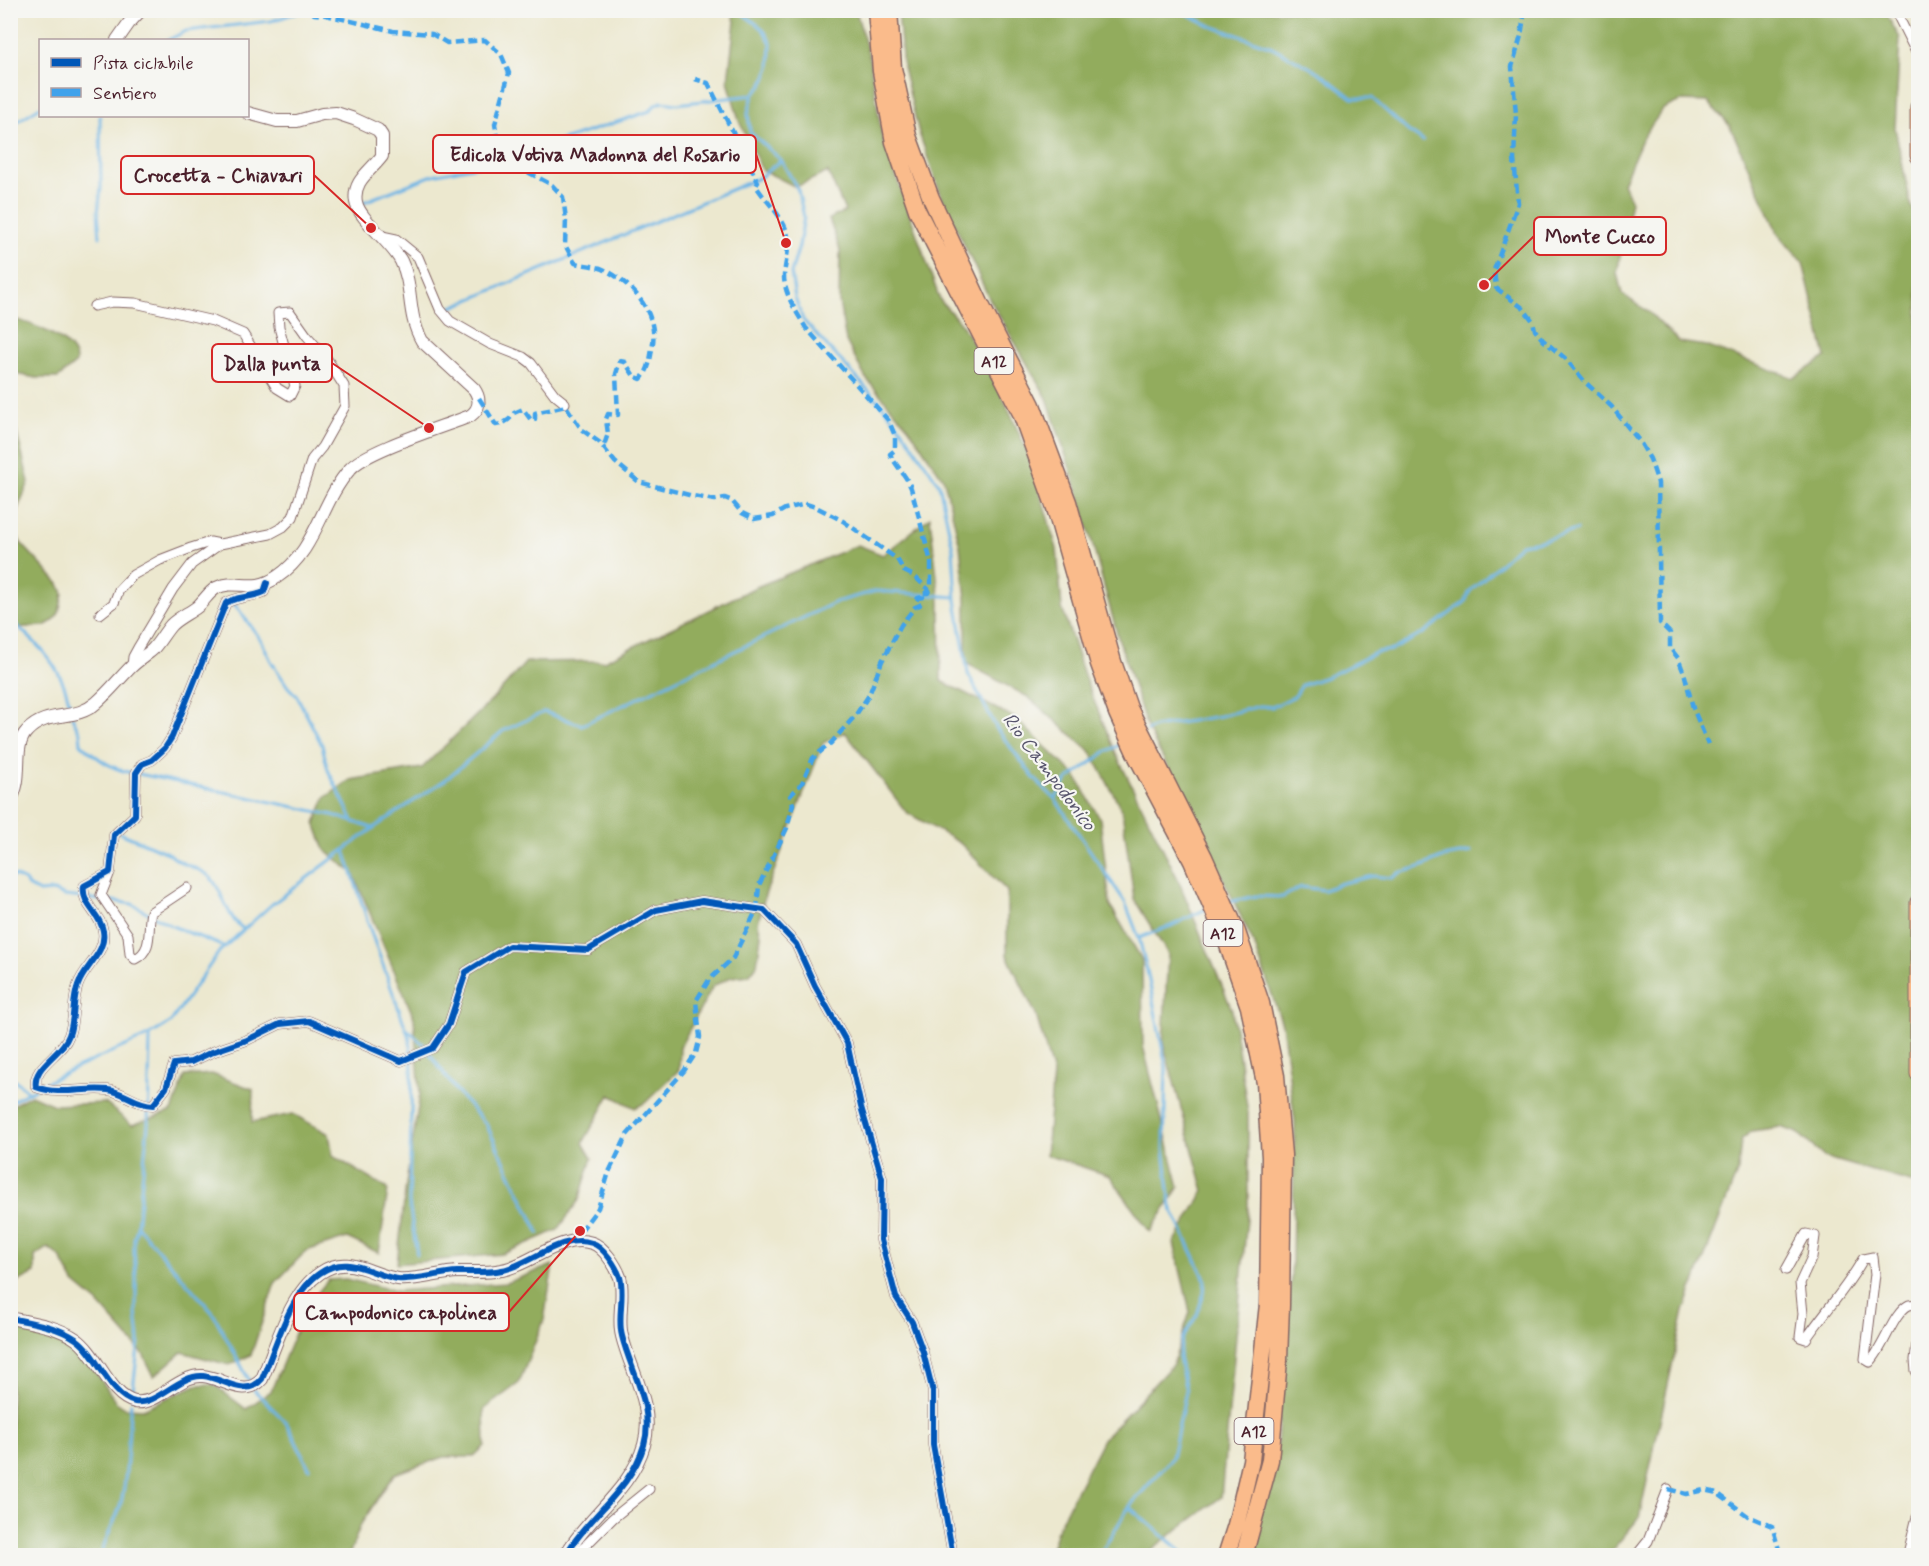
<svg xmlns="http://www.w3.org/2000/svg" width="1929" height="1566" font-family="Mynerve,sans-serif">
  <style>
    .forest { fill: #92ac5d; stroke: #6e6644; stroke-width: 1.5; fill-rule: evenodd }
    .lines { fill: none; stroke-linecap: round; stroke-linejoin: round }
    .stream { stroke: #6eb5e5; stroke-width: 3 }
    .minor-casing { stroke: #836564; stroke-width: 11 }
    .tertiary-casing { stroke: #836564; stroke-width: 14 }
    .primary-casing { stroke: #836564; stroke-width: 17 }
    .motorway-casing { stroke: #836564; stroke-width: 19 }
    .minor { stroke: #fff; stroke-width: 9 }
    .tertiary { stroke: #fff; stroke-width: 12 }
    .primary { stroke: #fabb8b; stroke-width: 15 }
    .motorway { stroke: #fabb8b; stroke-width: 16 }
    .quiet { stroke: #40a2eb; stroke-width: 4.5; stroke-dasharray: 9 4.5; stroke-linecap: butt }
    .cycleway-casing { stroke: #f6f6f2; stroke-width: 10 }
    .cycleway { stroke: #0057b8; stroke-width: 6 }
    .labels { text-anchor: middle; stroke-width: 4.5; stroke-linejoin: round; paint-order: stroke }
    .shield { fill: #f6f6f2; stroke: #7e6067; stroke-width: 1.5 }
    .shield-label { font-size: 16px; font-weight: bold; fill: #4a1f2b }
    .water-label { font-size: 20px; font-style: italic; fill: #57546c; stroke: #f6f6f2 }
    .leader { fill: none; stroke: #d62828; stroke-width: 2 }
    .callout-dot { fill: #d62828; stroke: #f6f6f2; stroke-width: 2 }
    .callout { fill: #f6f6f2; stroke: #d62828; stroke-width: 2 }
    .callout-label { font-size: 20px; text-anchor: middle; font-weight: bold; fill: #4a1f2b }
  </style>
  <rect width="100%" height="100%" fill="#f6f6f2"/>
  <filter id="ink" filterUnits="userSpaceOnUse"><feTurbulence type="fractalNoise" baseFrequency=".0167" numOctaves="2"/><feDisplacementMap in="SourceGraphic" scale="12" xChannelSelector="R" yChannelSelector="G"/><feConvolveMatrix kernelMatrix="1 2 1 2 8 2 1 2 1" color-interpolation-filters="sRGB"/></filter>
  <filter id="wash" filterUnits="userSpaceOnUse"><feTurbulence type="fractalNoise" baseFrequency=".008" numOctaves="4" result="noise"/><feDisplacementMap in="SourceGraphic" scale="24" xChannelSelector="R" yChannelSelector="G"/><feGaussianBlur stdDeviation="1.35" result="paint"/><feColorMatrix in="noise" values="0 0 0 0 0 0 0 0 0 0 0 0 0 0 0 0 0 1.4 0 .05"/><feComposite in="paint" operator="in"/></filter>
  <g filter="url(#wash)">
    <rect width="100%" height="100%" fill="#ece8cf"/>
    <path class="forest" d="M1884,10L1900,38L1895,128L1910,201L1918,224V1184L1824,1157L1798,1133L1780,1127L1752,1131L1741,1140L1738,1170L1684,1311L1639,1518L1608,1555H1249L1277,1444L1292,1263L1295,1121L1282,1024L1255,946L1189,807L1147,728L1118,637L1081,502L1047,398L989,298L941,195L919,133L903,67L898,11ZM1680,101L1708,102L1730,126L1778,234L1803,263L1826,357L1794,378L1706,346L1679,342L1650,313L1622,294L1617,273L1631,201L1623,183L1643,137L1663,109Z
      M731,11H856L869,56L882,136L940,300L962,325L997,384L1030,458L1057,549L1062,608L1086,681L1118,758L1177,877L1232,1010L1248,1113V1208L1221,1497L1144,1555H1049L1059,1525L1103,1439L1173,1364L1190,1312L1174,1243L1204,1191L1163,1043L1168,954L1134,899L1122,810L1091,752L1028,697L966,663V599L960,546L944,480L909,428L865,377L846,341L839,302L840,250L829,219L845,211L828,172L796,187L762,170L739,121L728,81L735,21Z
      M11,319C29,321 78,341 76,363L58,378H36L11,373Z
      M14,422L29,482L11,525L21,543L59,584L63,593L59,613L53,621L44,626L11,628L10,424Z
      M930,517L940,602L941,681L1015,718L1075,775L1100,819L1110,905L1142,960L1143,1046L1179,1187L1150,1232L1110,1176L1046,1155L1053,1074L1036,1015L1007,955V891L960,843L906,812L845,732L823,743L765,895L758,923L761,935L757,965L749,975L731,977L713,986L680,1047L679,1070L645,1103L635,1108L610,1095L583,1143L592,1158L579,1200L558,1230L503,1254L397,1264L406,1184L420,1094L414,1018L353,873L325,850L315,823L325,798L350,780L422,768L492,700L526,662L604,661L754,588L858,545L883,555Z
      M212,1074L253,1089L252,1122L293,1114L329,1134L333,1156L388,1189L379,1253L347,1238L306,1251L275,1283L251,1355L229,1365L182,1352L154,1376L143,1354L98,1303L74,1283L60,1257L48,1248L35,1256V1273L11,1285V1106L31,1095L54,1105L105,1103L132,1125L172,1111L185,1076Z
      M553,1265L544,1320L519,1383L484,1409L485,1446L473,1457H444L394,1474L361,1524L349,1555L11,1556V1325L54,1335L70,1344L91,1365L116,1402L125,1408L143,1409L196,1385L213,1384L246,1409L271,1391L306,1307L328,1280L346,1279L397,1291L506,1283Z"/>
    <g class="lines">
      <path class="stream" d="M738,10L763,29L771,43L770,67L762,86L753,95L748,113L750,132L781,160L798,190L804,217L799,246L791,273L795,298L803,320L883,406L903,431L939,484L953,549L956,600L968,674L997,729L1034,778L1055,799L1125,902L1139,938L1147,970L1166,1067L1164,1149L1171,1207L1205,1279L1204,1293L1197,1315L1182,1339L1179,1357L1186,1391L1172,1458L1129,1507L1099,1556
        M1179,10L1211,26L1272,47L1320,73L1352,98H1372L1408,131L1423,141
        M168,40L186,31L271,21L306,10
        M100,116L101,188L98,212L100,237
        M10,126L40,107
        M361,203L433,175L497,162L650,111L655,105L662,102L677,104L753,95
        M450,308L759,178L781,160
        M233,602L261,640L271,661L288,687L297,696L322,745L328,770L353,821
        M10,620C39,644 67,672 70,711
        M72,717L80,733L81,744C97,758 112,770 133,773
        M1147,731L1155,727L1220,716L1260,706L1272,707L1295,696L1302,685L1329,676L1377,652L1392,650L1422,634L1465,602L1470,591L1521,544L1540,541L1577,530
        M139,774L333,815L372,828
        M1055,799L1067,780L1107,751L1126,742
        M120,833L170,854C181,867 200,866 211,878C224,892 227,920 244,929
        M345,851L372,935L410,1040L412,1070L409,1203L417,1254
        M10,877L15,876L25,881L28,886L39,892L53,891L65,896L101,900
        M107,900L132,904L172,926L225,947
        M1229,902L1256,896L1283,897L1301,887L1324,890L1342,883L1373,876L1392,878L1399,873L1420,867L1444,857L1471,852
        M1139,938L1173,925L1206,909
        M408,1030L422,1043L458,1093L486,1124L539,1233
        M10,1076L29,1092
        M41,1085L67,1072L148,1036L170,1023L219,952L271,905L375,827L445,780L503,731L544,712L582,725L836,602L876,591L956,597
        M10,1102L35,1089
        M138,1227L213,1313L251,1384
        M254,1390L286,1422L309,1468
        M132,1397L139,1340L136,1313V1277L134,1251V1239L137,1227L148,1125L150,1036
        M1129,1507L1187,1556
        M101,1556C105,1536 116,1522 121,1503C129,1470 127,1436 131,1403"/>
    </g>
  </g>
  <g filter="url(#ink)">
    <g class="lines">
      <defs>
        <path id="minor" d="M1895,10L1918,56
          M382,236L396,239L418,257L440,309L450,321L490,344L523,357L531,363L555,395L565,403
          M94,306L112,302L135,303L213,321L243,334L277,388L290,396L295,386L279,327L278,313L290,312L307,336L327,359L344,386L345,406L322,447L312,459L293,517L283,527L270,534L220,544L192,564L173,589L139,646L133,657L132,666
          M267,583L264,592C251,598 238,596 226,603L172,737L165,748L152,760L142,764L136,773L135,815L114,835L110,872L84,886C81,905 101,914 103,931C107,952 84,967 78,985C72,1001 75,1019 69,1035C62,1055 32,1066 36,1087C60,1096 84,1087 108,1090C125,1092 136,1105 153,1105L166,1088L174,1064L191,1062L212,1052L247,1040L280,1024L309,1021L401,1061L433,1048L449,1024L466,972L509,946L588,950L656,910L702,901L764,910L796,944L815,986L847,1043L861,1107L882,1178L881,1240L896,1297L912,1322L923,1352L933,1392V1445L953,1556
          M100,614L114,603L119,590L133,575L160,560L191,548L210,542L220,544
          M110,872L101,895L128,935L130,954L135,959C154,950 147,929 151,912L187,888
          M1786,1270L1806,1234L1815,1236L1812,1257L1800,1283L1803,1314L1800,1337L1806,1339C1825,1311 1847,1288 1863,1259L1873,1257L1875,1274L1865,1359L1870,1362C1884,1348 1893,1313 1909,1305C1912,1304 1915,1305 1918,1304
          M1918,1335L1915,1360L1916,1371L1918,1373
          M566,1552L580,1551L613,1518L649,1489
          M1636,1556L1648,1541L1668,1489"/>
        <path id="tertiary" d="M117,40L129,23L141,10
          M10,800C25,778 11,747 27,731C48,709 75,722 96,703C109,692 119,679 131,667C137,661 145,656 152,650C159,643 164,633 171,625C178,618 189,613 197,607C204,601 208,593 216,588C236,578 253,594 277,577C317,550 320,503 350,469C367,450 443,427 470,416C480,409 481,399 474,389L422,341C406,313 414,287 401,261C391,242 359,219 356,202C352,181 371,171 382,156V136L378,130L354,119L336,113L322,114L297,121H277L248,113
          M10,1318C33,1323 57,1326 76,1339C98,1354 109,1396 135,1402C157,1406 179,1374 203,1376C224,1378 245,1399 262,1379C276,1346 290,1293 320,1273C349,1253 370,1275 398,1279C414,1281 440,1273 457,1272C471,1272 488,1273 502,1270C531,1265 560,1233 592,1243C603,1246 616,1266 620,1277C625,1296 617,1318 622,1336C631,1373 655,1406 644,1445C631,1490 587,1517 565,1556
          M1909,1556L1918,1519"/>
        <path id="primary" d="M1918,107V156
          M1918,902V1074"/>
        <path id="motorway" d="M876,10L881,71L894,142L917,210L1021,413L1055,508L1099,664L1117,713L1137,757L1192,861L1225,937L1249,1007L1265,1083L1270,1157L1268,1304L1251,1461L1236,1525L1226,1556
          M889,10L893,68L908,136L931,198L980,303L1032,405L1068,502L1113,662L1129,708L1204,857L1237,932L1261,1003L1276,1076L1283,1155L1281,1305L1279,1360L1270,1460L1244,1556"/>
      </defs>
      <use href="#minor" class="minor-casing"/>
      <use href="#tertiary" class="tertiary-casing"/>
      <use href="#primary" class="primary-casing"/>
      <use href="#motorway" class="motorway-casing"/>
      <use href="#minor" class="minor"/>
      <use href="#tertiary" class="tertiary"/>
      <use href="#primary" class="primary"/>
      <use href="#motorway" class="motorway"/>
      <path class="quiet" d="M313,10L314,14L326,15L393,31L432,34L447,43L485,40L501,54L509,73L495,124L499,148L511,163L552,185L563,197L566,219L565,245L575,263C584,265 595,266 603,269C633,283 660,315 652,349C650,361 649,370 641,379L634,376L625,362L620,361L616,374L618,415L608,414L606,419L608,434L603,448
        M1525,10L1521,36L1512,67L1516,114L1514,159L1518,203L1494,270L1496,288L1523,308L1533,321L1535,330L1543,340L1566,359L1585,382L1611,406L1640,442L1650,459L1658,483L1660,623L1670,633V648L1678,658L1685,676L1693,708L1708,744
        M479,398L496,425C503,424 511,420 514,413L523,409L531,420L535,419V413L566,406L582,430L599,442L615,462L639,482L693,496L715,500L725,498L732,501L742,513L754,519L773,516L785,509L806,504L816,507L843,521L897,559L904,571L914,576L929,590
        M572,1242L598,1208L609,1172L627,1135L684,1071L696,1053L700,1037L696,1001L709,980L733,958L757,909L759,885L787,828L793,804L790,796L802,783L813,758L831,743L855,716L869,695L882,661L901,625L915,607L920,605L916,601L918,598L923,597L922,593H928L931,585V562L911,488C906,475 896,466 890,454L895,450V436L889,421L806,328C797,313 784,294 784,276C785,261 792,243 786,229C780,214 765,200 756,186L758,182L708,83L695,79
        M1668,1489L1686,1494L1704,1490L1717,1493L1748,1516L1772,1526L1781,1556"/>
      <defs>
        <path id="cycleway" d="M267,583L264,592C251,598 238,596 226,603L172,737L165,748L152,760L142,764L136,773L135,815L114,835L110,872L84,886C81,905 101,914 103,931C107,952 84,967 78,985C72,1001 75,1019 69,1035C62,1055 32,1066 36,1087C60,1096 84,1087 108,1090C125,1092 136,1105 153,1105L166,1088L174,1064L191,1062L212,1052L247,1040L280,1024L309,1021L401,1061L433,1048L449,1024L466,972L509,946L588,950L656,910L702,901L764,910L796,944L815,986L847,1043L861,1107L882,1178L881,1240L896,1297L912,1322L923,1352L933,1392V1445L953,1556
          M10,1318C33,1323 57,1326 76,1339C98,1354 109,1396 135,1402C157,1406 179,1374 203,1376C224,1378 245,1399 262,1379C276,1346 290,1293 320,1273C349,1253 370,1275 398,1279C414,1281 440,1273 457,1272C471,1272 488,1273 502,1270C531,1265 560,1233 592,1243C603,1246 616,1266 620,1277C625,1296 617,1318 622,1336C631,1373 655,1406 644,1445C631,1490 587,1517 565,1556"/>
      </defs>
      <use href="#cycleway" class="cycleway-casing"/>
      <use href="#cycleway" class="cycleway"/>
    </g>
  </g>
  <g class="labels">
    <g class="shield">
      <rect x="974.5" y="348" width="39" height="26" rx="4.5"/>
      <rect x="1203.5" y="920" width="39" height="26" rx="4.5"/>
      <rect x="1234.5" y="1418" width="39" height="26" rx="4.5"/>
    </g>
    <g class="shield-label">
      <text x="994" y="367">A12</text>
      <text x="1223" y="939">A12</text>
      <text x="1254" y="1437">A12</text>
    </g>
    <g class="water-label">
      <text transform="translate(1050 771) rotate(53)" y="7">Rio Campodonico</text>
    </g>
  </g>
  <path class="leader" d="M786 243L756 154M371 228L314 175M1484 285L1534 236M429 428L332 363M580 1231L509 1312"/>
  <g class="callout-dot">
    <circle cx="786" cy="243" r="6"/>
    <circle cx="371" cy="228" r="6"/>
    <circle cx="1484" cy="285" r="6"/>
    <circle cx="429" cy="428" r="6"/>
    <circle cx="580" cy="1231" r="6"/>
  </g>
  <g class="callout">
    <rect x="433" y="135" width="323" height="38" rx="6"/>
    <rect x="121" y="156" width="193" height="38" rx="6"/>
    <rect x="1534" y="217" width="132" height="38" rx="6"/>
    <rect x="212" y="344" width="120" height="38" rx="6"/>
    <rect x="294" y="1293" width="215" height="38" rx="6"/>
  </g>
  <g class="callout-label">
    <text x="595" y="161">Edicola Votiva Madonna del Rosario</text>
    <text x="218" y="182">Crocetta - Chiavari</text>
    <text x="1600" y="243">Monte Cucco</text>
    <text x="272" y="370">Dalla punta</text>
    <text x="401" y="1319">Campodonico capolinea</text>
  </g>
  <rect width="1929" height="1566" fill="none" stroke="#f6f6f2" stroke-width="36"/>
  <rect x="39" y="39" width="210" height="78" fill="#f6f6f2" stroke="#b1a0a2" stroke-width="1.5"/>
  <rect x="51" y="58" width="30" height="9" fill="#0057b8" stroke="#b1a0a2" stroke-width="1.5"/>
  <text x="93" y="69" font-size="18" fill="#4a1f2b">Pista ciclabile</text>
  <rect x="51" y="88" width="30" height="9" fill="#40a2eb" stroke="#b1a0a2" stroke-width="1.5"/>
  <text x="93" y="99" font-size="18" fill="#4a1f2b">Sentiero</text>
</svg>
